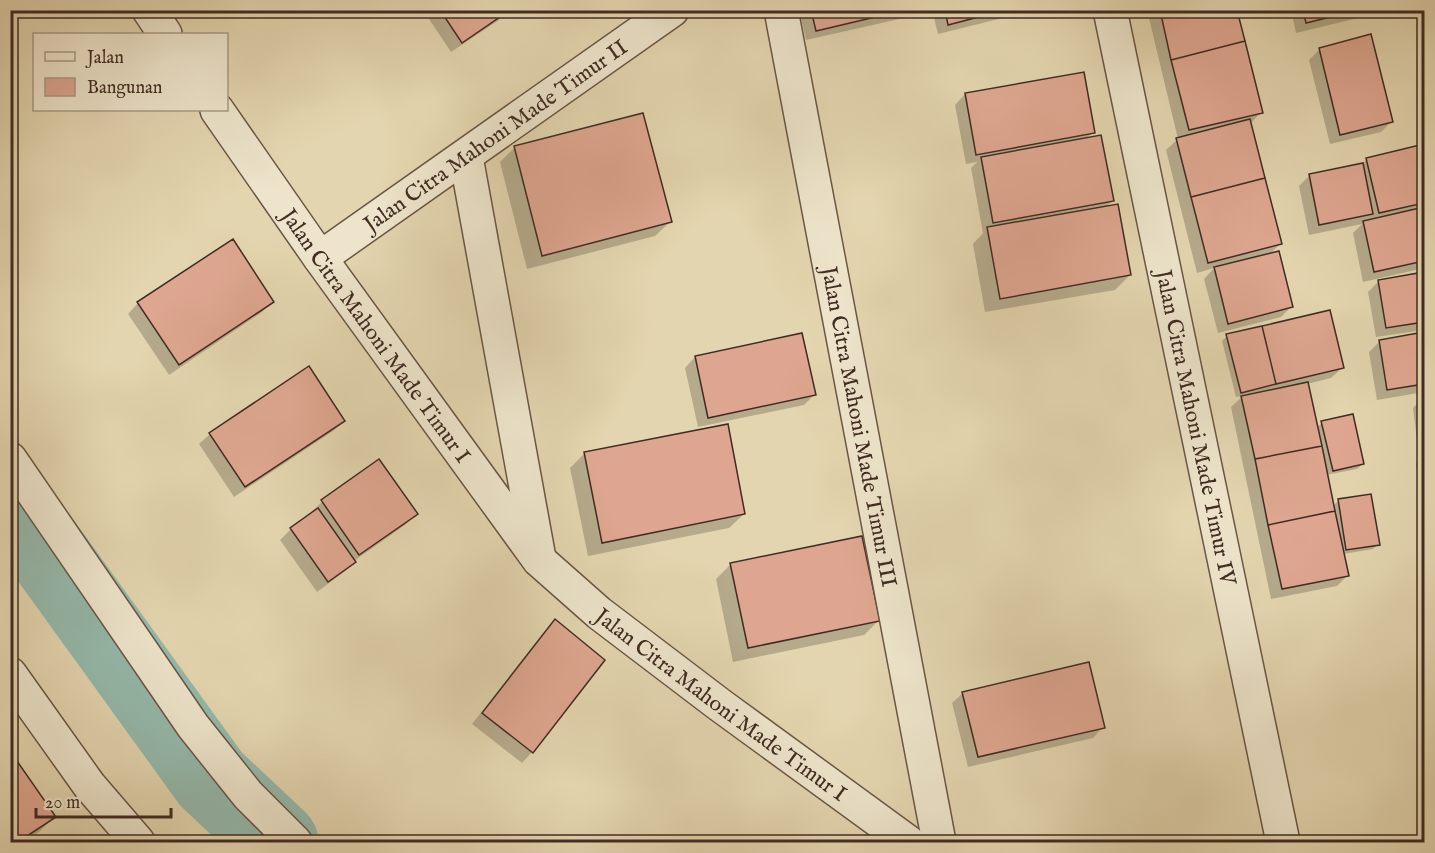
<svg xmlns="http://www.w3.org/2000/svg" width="1435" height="853" font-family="'IM FELL English',serif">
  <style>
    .shadow { fill: #0003 }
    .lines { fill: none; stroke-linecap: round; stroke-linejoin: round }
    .river { stroke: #95b9ab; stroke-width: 81 }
    .building { fill: #dea690; stroke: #412c23; stroke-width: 1.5 }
    .minor-casing { stroke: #6a5646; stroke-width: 36 }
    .minor { stroke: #ede4cb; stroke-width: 33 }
    .labels { text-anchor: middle; stroke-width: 5; stroke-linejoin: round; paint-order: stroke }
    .street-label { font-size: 22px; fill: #412c23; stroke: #ede4cb }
  </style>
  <rect width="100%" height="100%" fill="#e3d5af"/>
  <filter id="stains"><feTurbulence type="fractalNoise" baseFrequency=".00333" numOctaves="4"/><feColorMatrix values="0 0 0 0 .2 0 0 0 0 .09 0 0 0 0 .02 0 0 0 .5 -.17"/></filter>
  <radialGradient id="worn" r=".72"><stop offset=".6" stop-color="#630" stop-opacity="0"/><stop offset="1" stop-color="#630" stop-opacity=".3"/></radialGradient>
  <path class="shadow" d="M423,10H514L508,14L506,12L499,20L451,52Z
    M799,10H912L904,18L806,40Z
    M932,10H1023L1019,14L938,34Z
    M1147,10H1236L1261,112L1251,123L1280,244L1269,255L1292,306L1281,317L1218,333L1204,279L1214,268L1197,273L1166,150L1178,139Z
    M1291,10H1365L1358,18L1296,33Z
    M1320,49L1391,122L1381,132L1330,144L1309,60Z
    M965,94L1093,132L1086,139L1112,201L1105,208L1130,275L1115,290L985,312L973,244L983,233L971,168L977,162L966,164L955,105Z
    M642,115L670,222L655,236L527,269L500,162L514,148Z
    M1424,145V268L1363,282L1353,233L1362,224L1309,235L1299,186L1310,175L1361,165L1367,159Z
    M1424,274V330L1376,337L1368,292L1379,281Z
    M272,302L262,312L169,375L128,314L138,303Z
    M1424,334V392L1377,400L1369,352L1379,342Z
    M801,335L814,395L804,405L698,427L685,368L695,357Z
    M1227,336L1342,368L1331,378L1307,384L1316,428L1322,423L1363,464L1357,469L1326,475L1333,506L1339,500L1378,544L1373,549L1343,554L1348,575L1337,586L1271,599L1231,407L1243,396L1236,397L1222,341Z
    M1424,397V498L1420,499L1416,463L1424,454L1419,455L1413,408Z
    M343,421L333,431L234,497L199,444L210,434Z
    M585,453L744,514L729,528L588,556L570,468Z
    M379,462L416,514L405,525L354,561V562L344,572L317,592L280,540L291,529L313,514L311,512L322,502Z
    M731,564L879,620L864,635L733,662L716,579Z
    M555,621L603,660L532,752L522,763L472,724L544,632Z
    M963,693L1103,727L1093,738L968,767L952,703Z
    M10,753L54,817L39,832L23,842H10Z"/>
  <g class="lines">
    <path class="river" d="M10,501L211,779L278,842"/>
  </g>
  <path class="building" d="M440,10H510L462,43Z
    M811,10H905L816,31Z
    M945,10H1005L948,25Z
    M1160,10H1237L1245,41L1171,60Z
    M1303,10H1359L1306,23Z
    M1371,34L1393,122L1340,135L1319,48Z
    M1245,41L1263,113L1189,130L1171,60Z
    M1084,72L1095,133L976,155L965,93Z
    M643,113L672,222L542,256L514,146Z
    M1250,119L1265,178L1191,197L1176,138Z
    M1101,135L1114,201L993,223L981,157Z
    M1424,144V203L1379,213L1366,158Z
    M1363,163L1373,214L1319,225L1309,174Z
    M1265,178L1282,244L1208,263L1191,197Z
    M1118,204L1131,275L1000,299L987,227Z
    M1424,207V261L1374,272L1363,221Z
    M233,239L274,302L179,365L137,302Z
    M1279,251L1293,307L1228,324L1214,267Z
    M1424,272V322L1386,328L1378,280Z
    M1330,310L1344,368L1276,384L1262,326Z
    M1262,326L1276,384L1241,393L1226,334Z
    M1424,332V384L1387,390L1379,340Z
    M802,333L816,395L708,418L695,356Z
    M309,366L345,421L245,487L209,433Z
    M1308,382L1322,446L1255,459L1241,396Z
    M1353,414L1364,464L1333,471L1321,421Z
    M728,424L745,514L602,543L584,452Z
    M1322,446L1335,511L1268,525L1255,459Z
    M379,459L418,514L359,555L321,500Z
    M1371,494L1380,545L1346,550L1338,499Z
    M318,508L356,562L328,582L290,528Z
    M1335,511L1349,576L1282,589L1268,525Z
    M862,536L880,621L748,648L730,563Z
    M555,619L605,660L533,753L482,713Z
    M1089,662L1105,728L978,757L962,692Z
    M10,751L56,817L18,842H10Z"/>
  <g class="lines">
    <defs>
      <g id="minor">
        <path d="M149,10L165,34"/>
        <path id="s1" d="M781,10L939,842"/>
        <path id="s2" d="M1110,10L1283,842"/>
        <path id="s3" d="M217,110L320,258L539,560L599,613L720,705L908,842"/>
        <path d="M466,157L538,553"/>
        <path id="s4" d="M320,258L672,10"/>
        <path d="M10,459L193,726L248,795L295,842"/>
        <path d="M10,674L89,785L138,842"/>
      </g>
    </defs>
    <use href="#minor" class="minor-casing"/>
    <use href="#minor" class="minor"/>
  </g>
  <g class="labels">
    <g class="street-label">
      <text dy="8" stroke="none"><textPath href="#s4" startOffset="214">Jalan Citra Mahoni Made Timur II</textPath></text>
      <text dy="8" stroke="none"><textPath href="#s3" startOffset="276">Jalan Citra Mahoni Made Timur I</textPath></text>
      <text dy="8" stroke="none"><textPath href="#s1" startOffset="424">Jalan Citra Mahoni Made Timur III</textPath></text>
      <text dy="8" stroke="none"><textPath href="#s2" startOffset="426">Jalan Citra Mahoni Made Timur IV</textPath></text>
      <text dy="8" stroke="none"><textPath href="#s3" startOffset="786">Jalan Citra Mahoni Made Timur I</textPath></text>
    </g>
  </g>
  <rect width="1435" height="853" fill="none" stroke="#e3d5af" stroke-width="36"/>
  <rect x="12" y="12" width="1411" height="829" fill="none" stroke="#412c23" stroke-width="3"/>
  <rect x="18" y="18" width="1399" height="817" fill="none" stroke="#412c23" stroke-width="1.5"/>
  <rect x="33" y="33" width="195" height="78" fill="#ede4cb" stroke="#a89a88" stroke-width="1.5"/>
  <rect x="45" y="52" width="30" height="9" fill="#ede4cb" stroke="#a89a88" stroke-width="1.5"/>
  <text x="87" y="63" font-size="18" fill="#412c23">Jalan</text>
  <rect x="45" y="78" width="30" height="18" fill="#dea690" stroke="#a89a88" stroke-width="1.5"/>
  <text x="87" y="93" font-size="18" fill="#412c23">Bangunan</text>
  <path d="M36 808v9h135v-9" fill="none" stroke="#412c23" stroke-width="3"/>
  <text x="45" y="808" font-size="18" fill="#412c23" stroke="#ede4cb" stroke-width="4.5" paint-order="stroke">20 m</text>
  <rect width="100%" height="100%" filter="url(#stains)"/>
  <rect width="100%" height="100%" fill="url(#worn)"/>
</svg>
